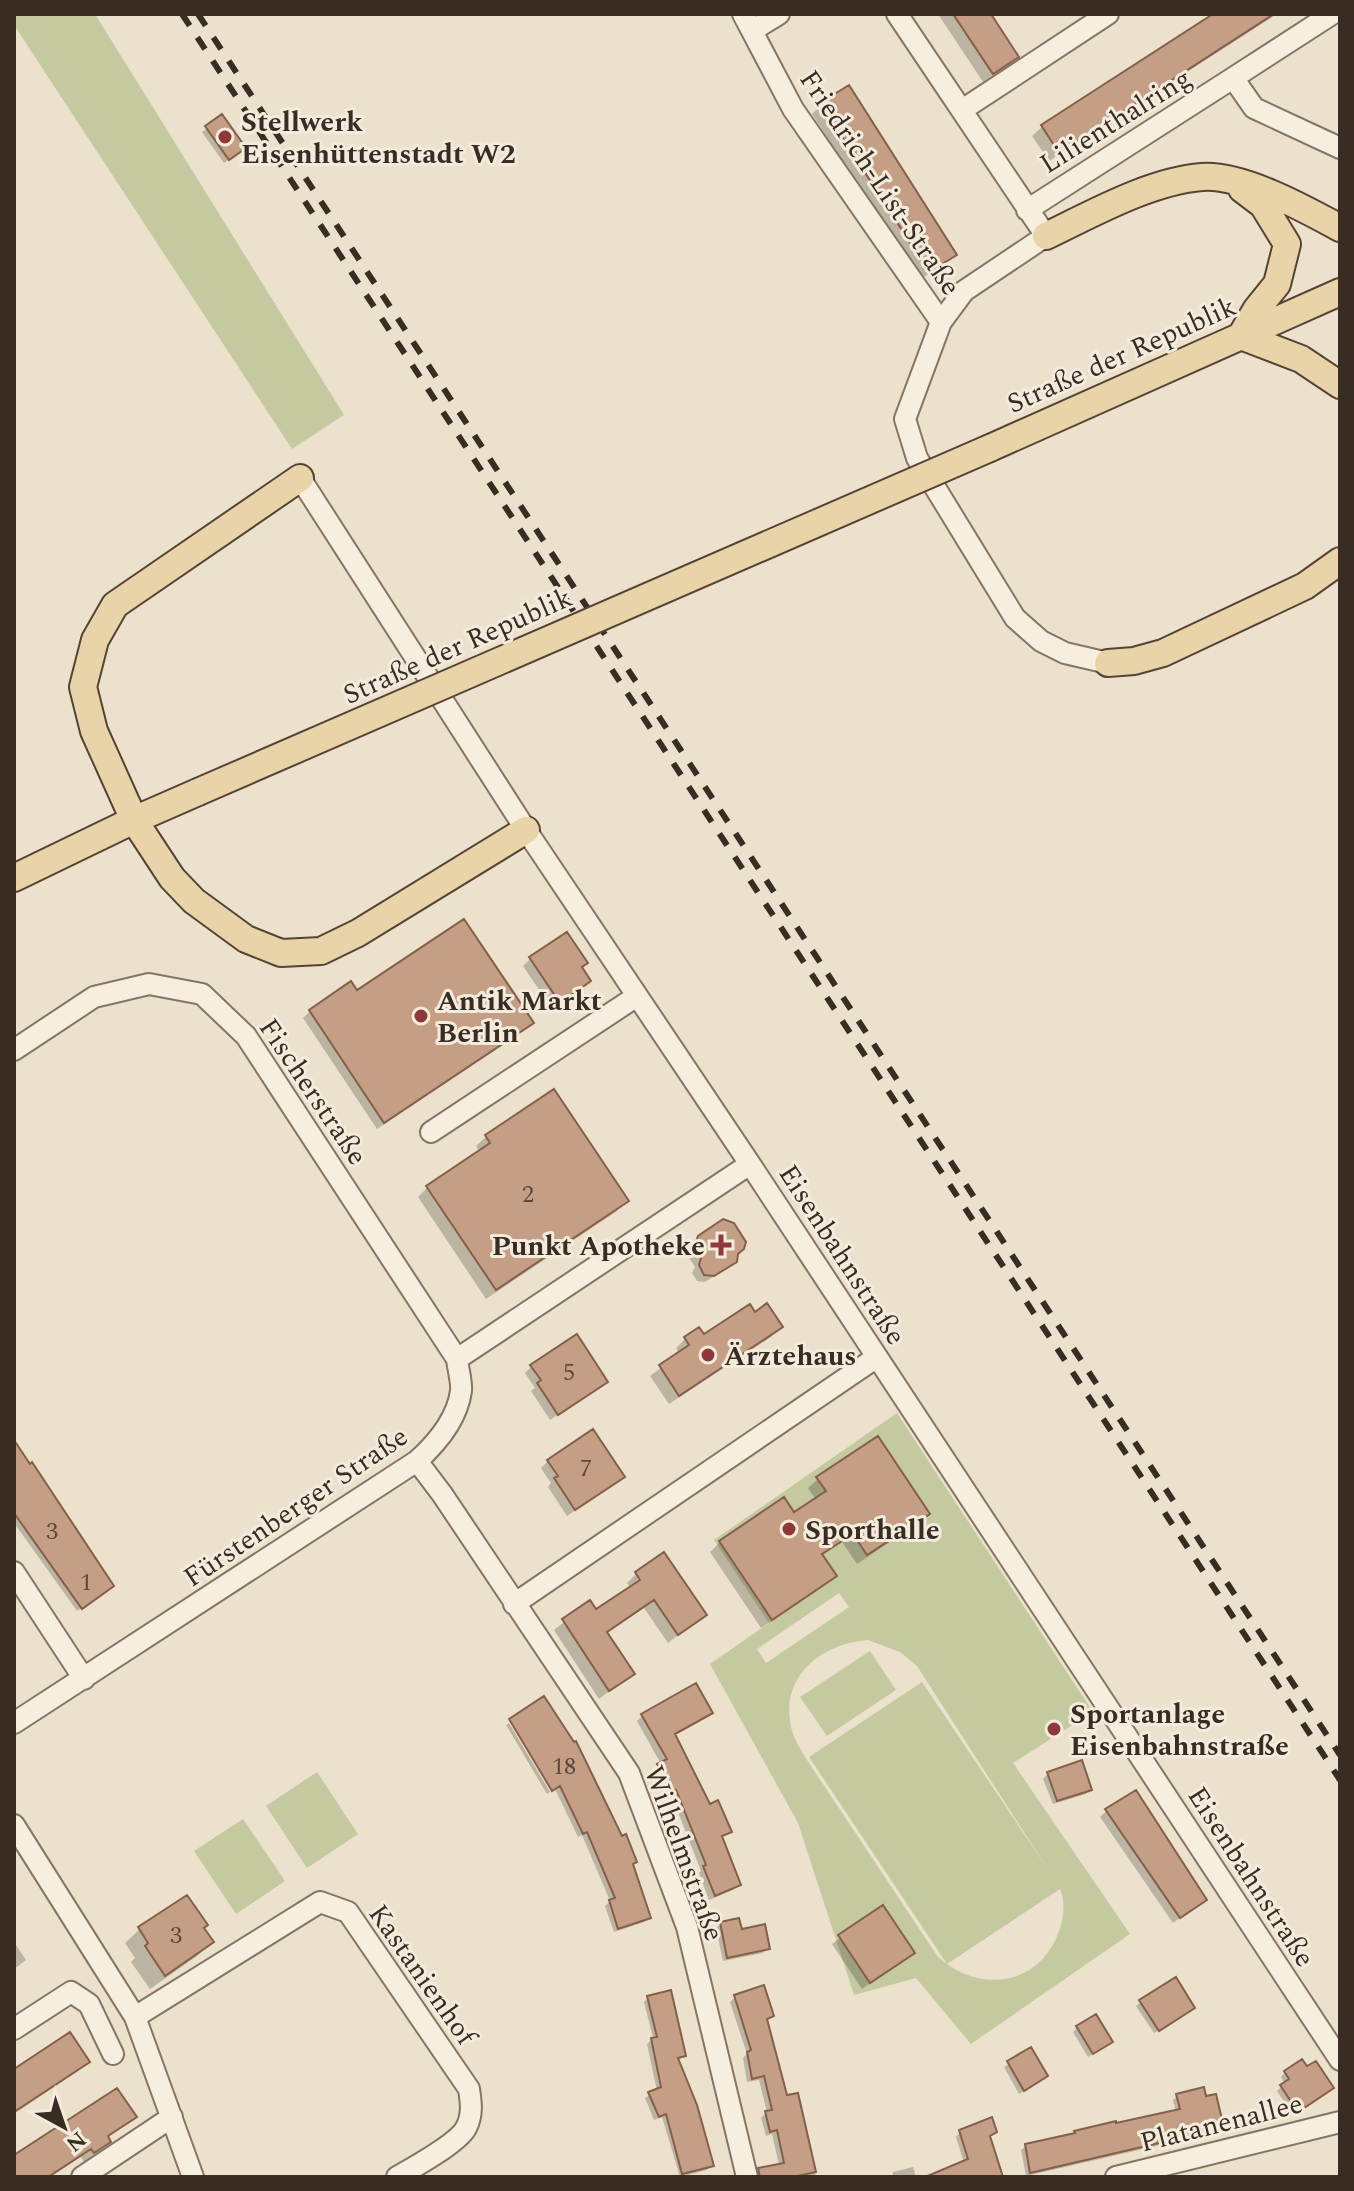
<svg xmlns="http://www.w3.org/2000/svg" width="1354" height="2191" font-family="Spectral,serif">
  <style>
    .green { fill: #c5c9a0; fill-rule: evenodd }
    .shadow { fill: #0003 }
    .building { fill: #c59e86; stroke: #845f49; stroke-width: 2 }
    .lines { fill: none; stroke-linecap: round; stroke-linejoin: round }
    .minor-casing { stroke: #877461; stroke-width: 24 }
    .major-casing { stroke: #554335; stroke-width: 30 }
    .minor { stroke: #f6efdf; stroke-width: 20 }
    .major { stroke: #e9d3a9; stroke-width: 26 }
    .rail { stroke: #392d23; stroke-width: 6; stroke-dasharray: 14 14; stroke-linecap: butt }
    .major-bridge-casing { stroke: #554335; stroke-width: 30; stroke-linecap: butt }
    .major-bridge { stroke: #e9d3a9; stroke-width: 26 }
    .poi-dot { fill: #90373a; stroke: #f3ebdb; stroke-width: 3 }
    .labels { text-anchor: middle; stroke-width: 6; stroke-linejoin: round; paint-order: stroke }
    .number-label { font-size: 24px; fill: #5c493c }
    .street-label { font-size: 28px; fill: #392d23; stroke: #f3ebdb }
    .poi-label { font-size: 28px; font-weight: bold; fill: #392d23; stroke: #f3ebdb; text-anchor: start }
  </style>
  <rect width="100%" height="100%" fill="#ebe1cc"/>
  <path class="green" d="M14,14H95L344,415L292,449L14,25Z
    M897,1413L1093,1712L1013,1763L1130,1934L971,2044L916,1978L854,1995L798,1823L710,1664L769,1623L714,1540ZM839,1593L849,1607L766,1663L757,1649ZM868,1640L900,1652L917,1666L1049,1871L922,1682L809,1757L947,1964L1060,1889C1065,1900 1064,1914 1061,1925C1044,1985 982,1996 938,1957L805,1757C801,1750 796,1742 793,1734C776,1680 818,1644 868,1640ZM883,1906L915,1953L870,1983L838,1936Z
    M870,1651L896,1690L827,1736L800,1697Z
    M317,1772L358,1834L307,1868L266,1806Z
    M243,1819L285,1881L236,1914L194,1851Z"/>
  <path class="shadow" d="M938,14H989L1017,56L983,82Z
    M1217,14H1277L1049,161L1032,136L1042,127Z
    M822,104L954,255L945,264L919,280L812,114Z
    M222,117L239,152L224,163L202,132Z
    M530,959L580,968L589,981L552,1009L523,966Z
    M357,993L531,1023L377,1129L303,1018L310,1011Z
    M553,1092L626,1201L617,1211L486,1299L418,1197L428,1187L480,1152L476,1146L486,1137Z
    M699,1237L736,1255L735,1261L727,1268L705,1282L697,1281L692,1273L695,1267L688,1256L691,1245Z
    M755,1314L780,1327L771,1337L669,1404L650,1376L679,1354L676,1348L685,1339L703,1337Z
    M532,1366L606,1381L550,1420L531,1391L535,1388L525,1373Z
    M14,1443L107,1590L77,1611L14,1523Z
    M548,1461L622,1477L567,1516L548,1487L551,1483L541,1468Z
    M818,1479L927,1513L918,1523L857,1564L842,1542L821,1556L834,1575L825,1585L761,1628L710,1552L720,1542L794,1515L816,1500L808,1488Z
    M636,1574L704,1615L668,1643L644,1608L606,1634L632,1674L599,1699L554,1630L589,1603L595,1612L631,1588L627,1583Z
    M710,1712L673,1735L709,1806L729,1832L721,1838L739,1885L733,1890L709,1900L699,1873L701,1871L671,1794L666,1797L652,1772L661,1764L637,1721L643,1715Z
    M512,1720L621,1838L649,1918L644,1922L614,1932L605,1906L610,1901L582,1835L578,1837L555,1789Z
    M509,1723L550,1792L547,1794L506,1725Z
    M1080,1762L1090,1789L1086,1794L1053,1804L1043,1779L1048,1774Z
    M1106,1811L1204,1900L1173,1923L1100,1817Z
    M882,1908L912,1953L862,1989L832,1944Z
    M721,1924L767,1948L763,1953L723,1961L716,1928Z
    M140,1929L212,1942L197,1956L150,1989L131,1962L135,1958L125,1943Z
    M14,1942L26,1960L14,1969Z
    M735,1997L772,2016L766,2022L786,2098L797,2095L816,2177H775L779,2165L772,2134L766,2136L761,2118L767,2112L759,2080L747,2082L743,2058L747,2054L730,2002Z
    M648,1998L683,2056L677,2061L711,2165L707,2170L680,2177L662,2117L654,2120L645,2098L657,2091L647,2044L653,2038L644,2002Z
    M1141,2002L1188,2012L1154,2033L1136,2006Z
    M1077,2028L1106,2046L1088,2057L1073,2032Z
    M1030,2050L1046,2076L1019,2094L1004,2067Z
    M88,2062L78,2071L14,2114V2071Z
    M1285,2072L1327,2092L1293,2115L1277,2091L1285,2084L1281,2077Z
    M1177,2096L1205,2099L1222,2127L1217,2132L1026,2176L1021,2150L1026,2146L1176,2112L1173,2100Z
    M134,2117L107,2138L109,2142L99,2151L84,2162L81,2157L50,2177H14V2158Z
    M995,2131L988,2137L1000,2177H946L964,2163L956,2137L960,2132Z
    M913,2167L916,2177H892L893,2172Z"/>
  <path class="building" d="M953,14H991L1019,57L993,74Z
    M1213,14H1274L1059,153L1041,125Z
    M849,85L957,255L929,272L820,103Z
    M222,114L246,148L229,160L205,126Z
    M464,919L534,1023L384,1123L309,1010L351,981L357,990Z
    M567,932L588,963L582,967L591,981L560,1003L529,957Z
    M554,1089L629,1201L496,1290L426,1186L490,1143L485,1135Z
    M723,1219L734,1223L746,1242L744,1249L738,1254L737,1262L714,1276L704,1275L699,1265L701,1258L694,1248L698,1236Z
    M767,1303L783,1327L679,1396L659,1365L689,1345L684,1337L699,1327L704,1334L750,1304L755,1312Z
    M577,1334L608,1382L558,1415L537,1383L541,1380L530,1365Z
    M593,1429L625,1477L575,1510L554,1478L558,1476L547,1460Z
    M878,1436L930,1514L867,1555L853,1534L822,1554L837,1576L772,1620L719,1541L784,1497L794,1512L826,1491L816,1477Z
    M14,1440L30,1464L32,1462L114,1586L82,1609L14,1513Z
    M664,1552L707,1615L678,1635L654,1600L607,1632L635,1674L609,1691L562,1619L590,1600L596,1609L640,1580L635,1572Z
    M696,1683L713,1713L675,1734L710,1804L718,1800L732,1832L722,1836L741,1885L715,1896L703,1866L706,1865L676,1790L671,1793L657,1764L667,1759L641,1714Z
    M544,1696L574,1742L576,1741L622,1836L626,1834L637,1862L633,1864L651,1918L618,1929L609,1900L615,1898L587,1832L583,1834L560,1786L552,1791L509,1719Z
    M1082,1760L1092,1790L1057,1801L1047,1772Z
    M1136,1790L1207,1900L1180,1918L1105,1809Z
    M187,1895L208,1925L204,1928L214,1942L165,1976L145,1946L148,1943L138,1927Z
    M883,1905L915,1953L870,1983L838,1935Z
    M739,1918L742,1929L765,1924L770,1949L727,1958L720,1922Z
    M1176,1977L1195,2008L1159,2031L1139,2000Z
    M764,1985L774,2016L767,2019L787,2095L798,2093L816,2172L793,2177H760L758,2168L784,2163L777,2130L770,2132L765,2111L772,2110L764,2076L752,2079L747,2052L751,2050L734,1995Z
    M671,1990L686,2056L678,2058L697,2105L714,2166L682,2174L666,2114L659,2117L648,2092L661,2087L651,2038L657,2037L647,1996Z
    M1096,2014L1113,2042L1093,2054L1076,2026Z
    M70,2032L90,2062L14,2112V2069Z
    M1031,2047L1048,2076L1024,2091L1007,2061Z
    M1302,2059L1307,2066L1316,2061L1334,2088L1298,2112L1280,2085L1289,2079L1284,2071Z
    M1204,2087L1206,2096L1216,2094L1224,2128L1030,2173L1025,2144L1075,2133L1074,2131L1116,2121V2123L1180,2109L1176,2094Z
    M117,2088L137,2117L108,2136L111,2142L94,2153L91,2149L48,2177H14V2155Z
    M992,2117L997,2132L990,2136L1003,2177H925L968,2159L959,2130Z"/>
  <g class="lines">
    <defs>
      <path id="minor" d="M743,14L793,109L941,322
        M897,14L1046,236L964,291L941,322L905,419L917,458L1015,618L1041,641L1065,653L1108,663
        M1332,14L1233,78L1254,108L1340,148
        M753,30L779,14
        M962,110L1108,14
        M1027,210L1233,78
        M300,478L526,830L750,1164L1340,2060
        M14,1050L94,997L149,984L202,994L246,1036L457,1359
        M431,1132L637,996
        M417,1461L442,1494L629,1773L687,1927L747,2177
        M14,1572L84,1679
        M514,1604L877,1357
        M14,1723L417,1461C437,1443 457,1420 461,1391C462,1382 458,1369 457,1359L750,1164
        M14,1825L135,2017L193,2177
        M135,2017L320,1902L348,1912L469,2089C471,2102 473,2115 466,2128C458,2143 413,2168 397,2177
        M14,2029L71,1992L89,2004L113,2054
        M82,2177L172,2117
        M1116,2177L1340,2122"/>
      <path id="major" d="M1046,236C1092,214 1150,181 1202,177C1242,174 1305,209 1340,228
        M1241,336L1256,310L1277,284L1287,244L1263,205L1242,189
        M1241,336L1301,359L1340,385
        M990,448L1340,292
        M300,478L115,605L95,640L83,687L94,731L134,820L172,878L194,901L246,939L281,953L321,951L358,933L526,830
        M1108,663L1134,661L1163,653L1305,586L1340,561
        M14,878L134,820L198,792"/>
    </defs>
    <use href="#minor" class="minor-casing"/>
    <use href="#major" class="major-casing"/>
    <use href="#minor" class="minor"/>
    <use href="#major" class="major"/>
    <path class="rail" d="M182,14L1340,1780
      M198,14L1340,1755"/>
    <defs>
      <path id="major-bridge" d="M198,792L990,448"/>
    </defs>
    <use href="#major-bridge" class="major-bridge-casing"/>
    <use href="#major-bridge" class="major-bridge"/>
  </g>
  <g class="poi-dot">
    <circle cx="225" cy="137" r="8"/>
    <circle cx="421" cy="1016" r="8"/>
    <path d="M717 1233h8v8h8v8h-8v8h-8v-8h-8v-8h8z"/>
    <circle cx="708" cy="1355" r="8"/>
    <circle cx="789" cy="1529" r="8"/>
    <circle cx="1054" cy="1729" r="8"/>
  </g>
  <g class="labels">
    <g class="number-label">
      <text x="528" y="1202">2</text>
      <text x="569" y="1380">5</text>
      <text x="586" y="1476">7</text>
      <text x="52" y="1539">3</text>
      <text x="86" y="1590">1</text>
      <text x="564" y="1774">18</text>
      <text x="176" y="1943">3</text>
    </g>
    <g class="street-label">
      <text transform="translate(1115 120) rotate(-32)" y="10">Lilienthalring</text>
      <text transform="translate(881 182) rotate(56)" y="10">Friedrich-List-Straße</text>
      <text transform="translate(1121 354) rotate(-24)" y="10">Straße der Republik</text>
      <text transform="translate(457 645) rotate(-24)" y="10">Straße der Republik</text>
      <text transform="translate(314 1091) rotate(56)" y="10">Fischerstraße</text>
      <text transform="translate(843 1254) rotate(57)" y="10">Eisenbahnstraße</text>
      <text transform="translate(295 1506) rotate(-34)" y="10">Fürstenberger Straße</text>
      <text transform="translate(685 1853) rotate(70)" y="10">Wilhelmstraße</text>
      <text transform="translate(1252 1876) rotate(57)" y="10">Eisenbahnstraße</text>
      <text transform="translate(423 1974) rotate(55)" y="10">Kastanienhof</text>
      <text transform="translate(1221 2122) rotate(-14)" y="10">Platanenallee</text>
    </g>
    <g class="poi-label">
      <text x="241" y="131">Stellwerk<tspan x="241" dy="32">Eisenhüttenstadt W2</tspan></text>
      <text x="437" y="1010">Antik Markt<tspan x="437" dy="32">Berlin</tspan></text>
      <text x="705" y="1255" text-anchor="end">Punkt Apotheke</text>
      <text x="724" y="1365">Ärztehaus</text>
      <text x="805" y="1539">Sporthalle</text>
      <text x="1070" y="1723">Sportanlage<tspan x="1070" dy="32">Eisenbahnstraße</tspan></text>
    </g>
  </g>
  <rect width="1354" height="2191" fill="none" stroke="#392d23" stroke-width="32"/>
  <g transform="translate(64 2127) rotate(140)" stroke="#f3ebdb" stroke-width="6" paint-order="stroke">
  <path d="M0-6L14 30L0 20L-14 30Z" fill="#392d23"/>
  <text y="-12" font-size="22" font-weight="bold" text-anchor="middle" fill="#392d23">N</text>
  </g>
</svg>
